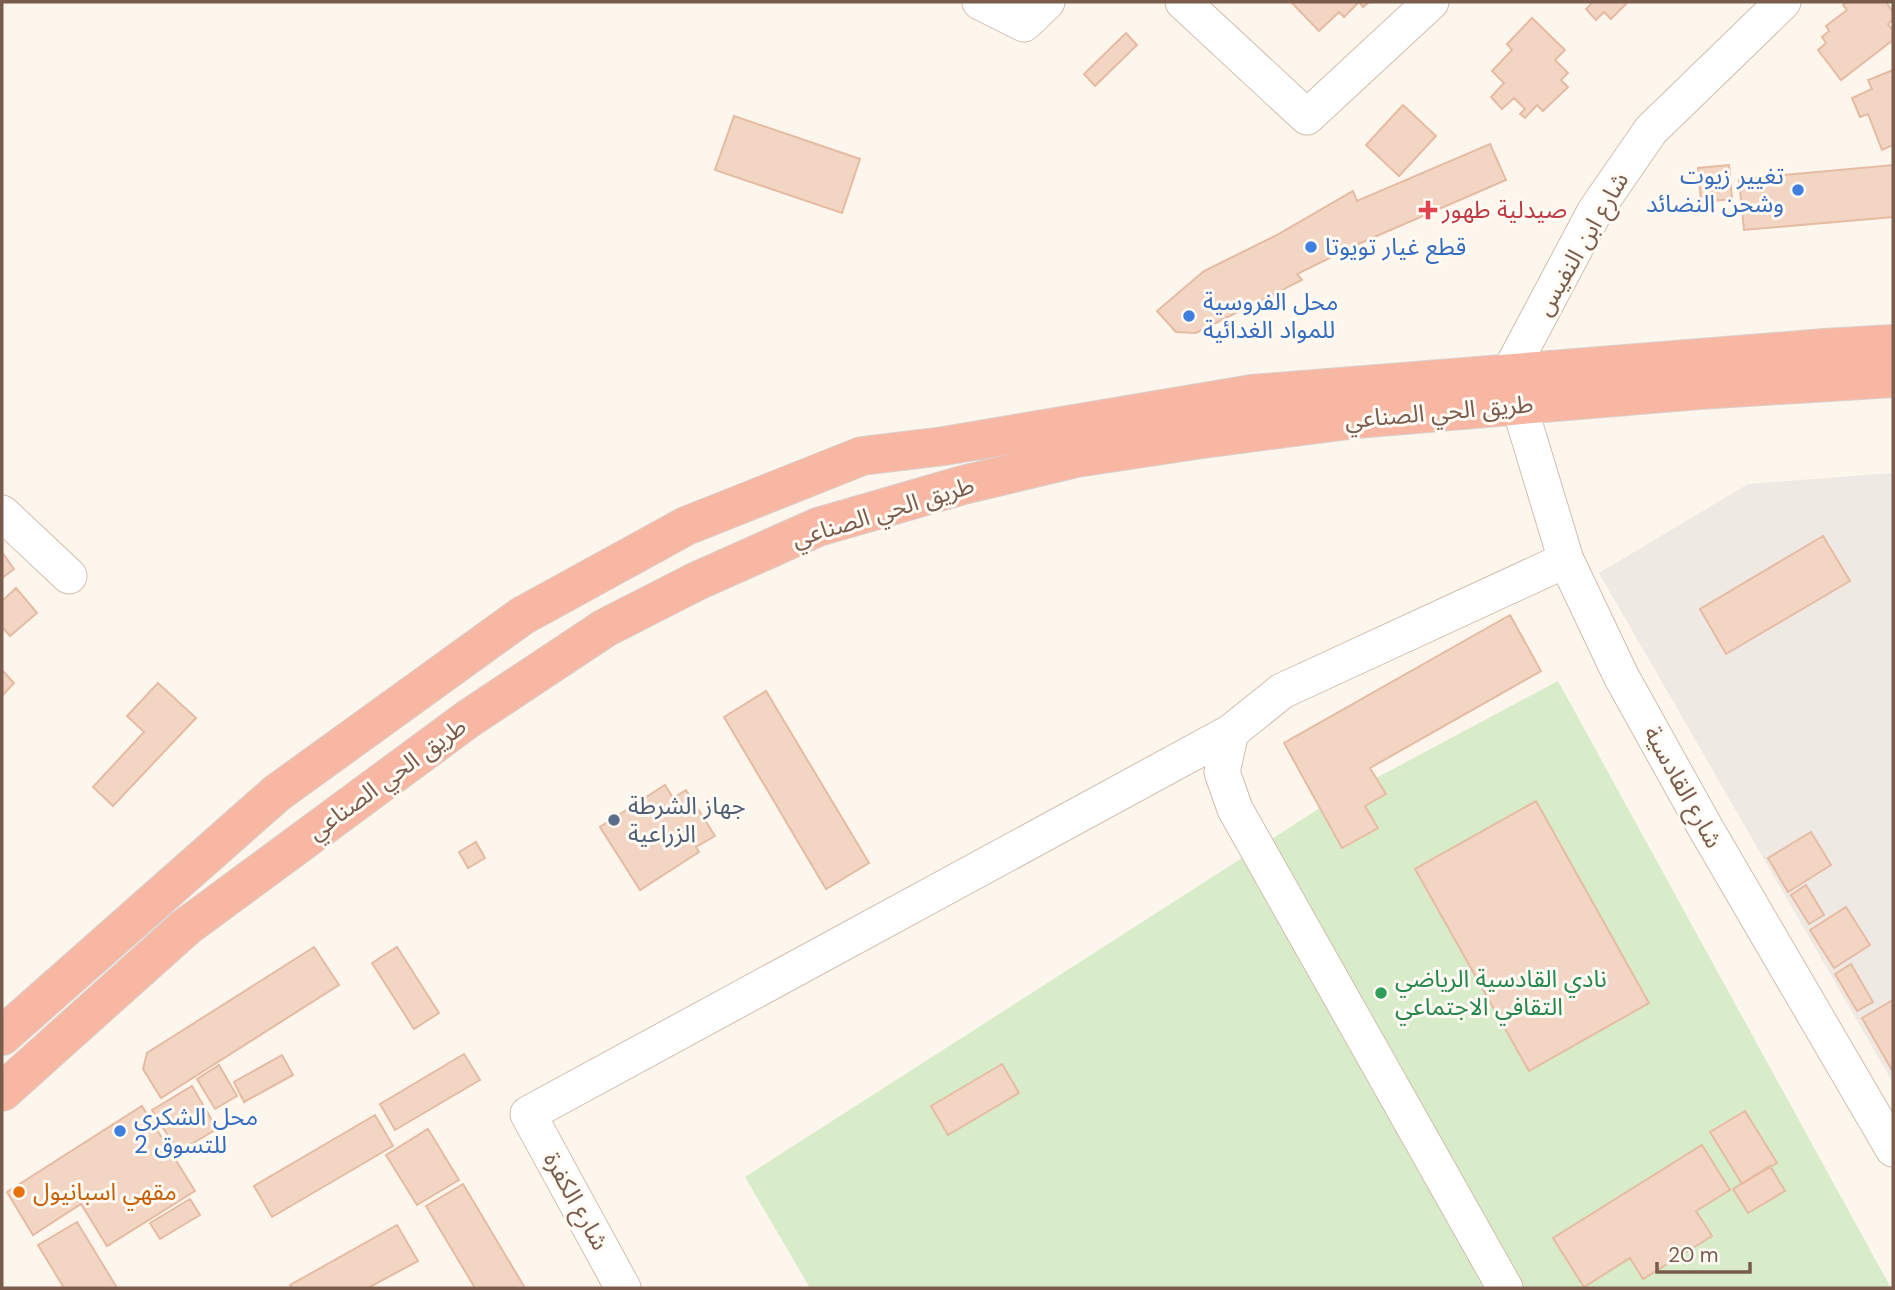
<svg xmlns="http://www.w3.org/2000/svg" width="1895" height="1290" font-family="'DM Sans','Noto Sans Arabic',sans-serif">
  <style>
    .industrial { fill: #efe9e4 }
    .green { fill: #d8ecc9 }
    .building { fill: #f3d5c3; stroke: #e6bba3; stroke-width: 2 }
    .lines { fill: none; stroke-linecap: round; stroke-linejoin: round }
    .street-casing { stroke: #d1beb0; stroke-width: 37 }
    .highway-casing { stroke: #dad1cd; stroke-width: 40 }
    .street { stroke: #fff; stroke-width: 35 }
    .highway { stroke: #f7b7a3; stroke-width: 38 }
    .shop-dot { fill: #3f7fe0; stroke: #fffaf3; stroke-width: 2.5 }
    .health-dot { fill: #e0444e; stroke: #fffaf3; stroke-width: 2.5 }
    .service-dot { fill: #5c6f8a; stroke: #fffaf3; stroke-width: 2.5 }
    .leisure-dot { fill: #2e9e5b; stroke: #fffaf3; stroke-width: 2.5 }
    .food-dot { fill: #e8710a; stroke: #fffaf3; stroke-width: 2.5 }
    .labels { text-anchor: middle; stroke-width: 6; stroke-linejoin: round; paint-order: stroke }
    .shop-label { font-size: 24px; fill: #366cbe; stroke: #fffaf3; text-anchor: start }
    .health-label { font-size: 24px; fill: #be3a42; stroke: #fffaf3; text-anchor: start }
    .street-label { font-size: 24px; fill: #7a5c4d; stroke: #fffaf3 }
    .service-label { font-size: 24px; fill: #4e5e75; stroke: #fffaf3; text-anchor: start }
    .leisure-label { font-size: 24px; fill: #27864d; stroke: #fffaf3; text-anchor: start }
    .food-label { font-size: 24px; fill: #c56008; stroke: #fffaf3; text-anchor: start }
  </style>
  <rect width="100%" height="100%" fill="#fdf6ec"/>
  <path class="industrial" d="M1893,473V1083L1599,573L1748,484Z"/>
  <path class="green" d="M1558,681L1891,1288H810L745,1177L1320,808Z"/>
  <path class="building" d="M1291,2H1369L1363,7L1359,2L1344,17L1339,12L1319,31Z
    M1593,2H1628L1611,19L1604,12L1596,20L1586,9Z
    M1847,2H1886L1893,12V19L1888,24L1893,31V40L1841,80L1818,50L1826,43L1822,37L1829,31L1826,26L1847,10L1843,5Z
    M1532,18L1565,50L1555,60L1568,73L1561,80L1568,87L1543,111L1537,105L1525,118L1520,114L1525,109L1514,98L1502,109L1491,97L1504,83L1492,71L1512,50L1507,44Z
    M1126,33L1137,45L1095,86L1084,74Z
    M1893,70V145L1882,150L1868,114L1860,117L1852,98L1872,89L1868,80Z
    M1403,105L1436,136L1399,176L1366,145Z
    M734,116L860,159L842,213L715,170Z
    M1490,144L1506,180L1356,245L1297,274L1302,280L1196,333L1176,332L1157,311L1204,271L1275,236L1353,191L1357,201Z
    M1729,165L1732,199L1701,202L1698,168Z
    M1893,165V217L1744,230L1739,179Z
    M1823,536L1850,581L1726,654L1700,609Z
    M2,552L14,569L2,578Z
    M16,588L37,613L10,636L2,627V601Z
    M1510,615L1541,671L1370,768L1386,794L1365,806L1378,828L1342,848L1284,743Z
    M2,670L14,683L2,696Z
    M158,683L196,718L113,806L93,787L144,732L127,716Z
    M766,691L869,863L826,889L724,717Z
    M665,785L673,798L686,790L715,836L696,847L699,852L640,890L600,827Z
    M1536,801L1649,1003L1529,1071L1415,869Z
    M1811,832L1831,865L1788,892L1768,858Z
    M476,842L485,858L468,868L459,852Z
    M1806,885L1824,915L1809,924L1791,895Z
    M1846,907L1870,945L1834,968L1810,930Z
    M314,947L339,985L161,1098L143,1069L147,1053Z
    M397,947L439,1013L414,1029L372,963Z
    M1851,964L1873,1002L1857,1011L1835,974Z
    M1893,1000V1072L1862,1018Z
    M464,1054L480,1080L395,1130L380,1104Z
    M282,1055L293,1075L244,1102L234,1082Z
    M1002,1064L1019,1093L948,1135L931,1106Z
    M219,1065L237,1096L215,1109L197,1079Z
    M192,1086L217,1129L178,1152L152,1110Z
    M142,1106L195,1191L107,1246L81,1204L33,1235L7,1192Z
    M1745,1111L1777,1163L1742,1184L1710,1132Z
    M375,1115L393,1146L272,1217L254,1186Z
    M428,1129L459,1180L417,1205L386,1155Z
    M1702,1145L1730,1190L1696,1211L1712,1236L1643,1279L1630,1258L1584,1287L1553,1238Z
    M1770,1166L1785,1191L1748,1213L1733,1189Z
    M463,1184L525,1288H475L426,1206Z
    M190,1199L200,1215L160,1239L150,1223Z
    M77,1222L117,1288H64L38,1245Z
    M397,1225L418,1261L368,1288H292L290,1285Z"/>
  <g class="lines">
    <defs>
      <path id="street" d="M980,2L1024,24L1047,2
        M1183,2L1307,117L1431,2
        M1509,373L1595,211L1651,130L1783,2
        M1519,405L1566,560L1621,676L1705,827L1893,1149
        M2,513L69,576
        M623,1288L528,1114L1231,732
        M1505,1288L1235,809L1222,772L1231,732L1282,691L1566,560"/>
      <path id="highway" d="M2,1036L277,793L522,616L686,526L862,456L944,446L1252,394L1824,348L1893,344
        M2,1092L186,927L468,719L605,628L697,581L818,527L963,485L1076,458L1202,439L1356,419L1699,390L1893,378"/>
    </defs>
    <use href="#street" class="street-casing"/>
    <use href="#highway" class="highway-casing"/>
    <use href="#street" class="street"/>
    <use href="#highway" class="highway"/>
  </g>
  <g class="shop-dot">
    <circle cx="1798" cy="190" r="7"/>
    <circle cx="1311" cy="247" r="7"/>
    <circle cx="1189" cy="316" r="7"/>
    <circle cx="120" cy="1131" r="7"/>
  </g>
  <path class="health-dot" d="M1424.5 199.5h7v7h7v7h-7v7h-7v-7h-7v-7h7z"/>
  <circle class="service-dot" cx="614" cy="820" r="7"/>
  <circle class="leisure-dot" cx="1381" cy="993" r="7"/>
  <circle class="food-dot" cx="19" cy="1192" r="7"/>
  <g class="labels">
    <g class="shop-label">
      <text x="1784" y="184" text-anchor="end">تغيير زيوت<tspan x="1784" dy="28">وشحن النضائد</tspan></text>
      <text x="1325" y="255">قطع غيار تويوتا</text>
      <text x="1203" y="310">محل الفروسية<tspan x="1203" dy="28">للمواد الغدائية</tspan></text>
      <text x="134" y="1125">محل الشكري<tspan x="134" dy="28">2 للتسوق</tspan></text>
    </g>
    <g class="health-label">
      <text x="1442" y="218">صيدلية طهور</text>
    </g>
    <g class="street-label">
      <text transform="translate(1582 244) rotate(-60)" y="8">شارع ابن النفيس</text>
      <text transform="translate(1439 412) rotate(-5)" y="8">طريق الحي الصناعي</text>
      <text transform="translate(883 512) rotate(-17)" y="8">طريق الحي الصناعي</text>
      <text transform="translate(387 779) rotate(-36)" y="8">طريق الحي الصناعي</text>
      <text transform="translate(1683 787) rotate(61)" y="8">شارع القادسية</text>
      <text transform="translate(576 1201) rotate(61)" y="8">شارع الكفرة</text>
    </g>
    <g class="service-label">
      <text x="628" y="814">جهاز الشرطة<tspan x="628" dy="28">الزراعية</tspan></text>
    </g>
    <g class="leisure-label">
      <text x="1395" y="987">نادي القادسية الرياضي<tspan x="1395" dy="28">التقافي الاجتماعي</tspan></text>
    </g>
    <g class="food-label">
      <text x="33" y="1200">مقهي اسبانيول</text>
    </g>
  </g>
  <rect width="1895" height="1290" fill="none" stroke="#7a5c4d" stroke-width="7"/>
  <path d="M1657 1262v10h93v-10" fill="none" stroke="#7a5c4d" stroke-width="3.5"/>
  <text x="1668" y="1262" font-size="21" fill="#7a5c4d" stroke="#fffaf3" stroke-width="5" paint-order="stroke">20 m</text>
</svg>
